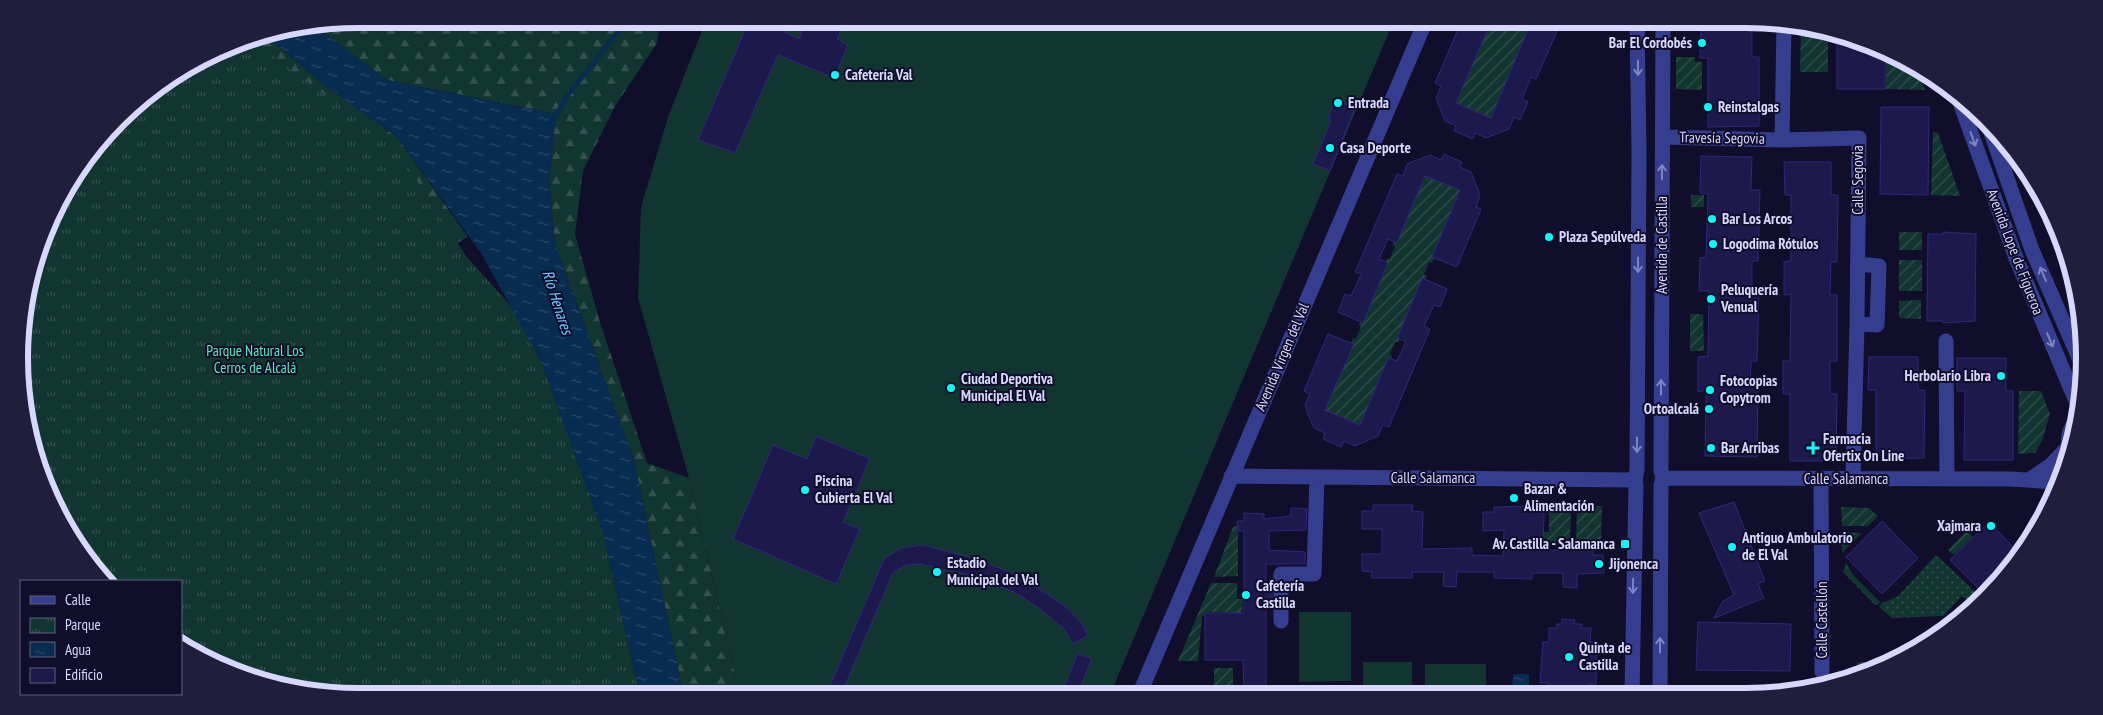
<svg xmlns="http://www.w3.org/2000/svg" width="2103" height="715" font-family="'PT Sans Narrow',sans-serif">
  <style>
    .grass { fill: url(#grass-dots) }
    .forest { fill: url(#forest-firs) }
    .park { fill: url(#park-tufts) }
    .garden { fill: url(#garden-furrows) }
    .pitch { fill: #11352f }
    .water { fill: url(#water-ripples) }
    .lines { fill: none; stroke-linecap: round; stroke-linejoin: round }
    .stream { stroke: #082b50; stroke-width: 5 }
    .building { fill: #1d194d; stroke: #2f297b }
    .street { stroke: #353d8e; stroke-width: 15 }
    .oneway { stroke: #7e83c1 }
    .poi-dot { fill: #04fff8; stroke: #100e2b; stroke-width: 2 }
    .labels { text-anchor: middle; stroke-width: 4; stroke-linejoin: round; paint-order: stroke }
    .poi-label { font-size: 15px; font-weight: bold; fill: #d8d8ff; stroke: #100e2b; text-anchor: start }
    .street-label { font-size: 15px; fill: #d8d8ff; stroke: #100e2b }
    .park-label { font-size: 15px; fill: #59eab3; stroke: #100e2b }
    .water-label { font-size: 16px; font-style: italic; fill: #66cbff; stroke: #100e2b }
    .rim { fill: none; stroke: #d8d8ff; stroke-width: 6 }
  </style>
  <defs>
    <pattern id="grass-dots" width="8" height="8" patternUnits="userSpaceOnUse" patternTransform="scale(1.25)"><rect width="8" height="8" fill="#11352f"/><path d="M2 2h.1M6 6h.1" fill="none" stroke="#33524e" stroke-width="1.8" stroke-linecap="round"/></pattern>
    <pattern id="forest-firs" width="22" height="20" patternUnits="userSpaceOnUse" patternTransform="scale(1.25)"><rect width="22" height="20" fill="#11352f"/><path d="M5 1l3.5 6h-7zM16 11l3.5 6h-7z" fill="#33524e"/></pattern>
    <pattern id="park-tufts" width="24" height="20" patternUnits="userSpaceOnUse" patternTransform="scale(1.25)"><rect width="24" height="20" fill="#11352f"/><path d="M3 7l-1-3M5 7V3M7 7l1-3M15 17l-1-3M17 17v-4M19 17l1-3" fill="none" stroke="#33524e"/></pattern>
    <pattern id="garden-furrows" width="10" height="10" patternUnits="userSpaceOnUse" patternTransform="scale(1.25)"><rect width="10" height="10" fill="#11352f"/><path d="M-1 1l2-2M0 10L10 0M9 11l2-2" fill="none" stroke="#33524e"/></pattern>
    <pattern id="water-ripples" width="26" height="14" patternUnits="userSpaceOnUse" patternTransform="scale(1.25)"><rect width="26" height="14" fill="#082b50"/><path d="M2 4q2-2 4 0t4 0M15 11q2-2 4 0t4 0" fill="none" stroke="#2b496a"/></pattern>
  </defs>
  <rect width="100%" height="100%" fill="#100e2b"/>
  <path class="grass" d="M1936,555L1981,597L1974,606L1962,596L1943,616L1892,618L1879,607L1882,603L1897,597Z
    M1846,562L1852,574L1880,602L1878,605H1875L1843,572Z"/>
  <path class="forest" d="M660,24L657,43L615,106L583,171L575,234L599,319L647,463L689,478L740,695L684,696L634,461L555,244L549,179L556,114L387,80L313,25Z
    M264,34L328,88L397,137L468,237L445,250L235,42Z"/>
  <path class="park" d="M251,37L259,46L394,145L466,256L511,306L542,363L603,532L640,696H358L270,685L181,645V581H105L76,546L30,445L19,380L22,314L54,207L89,151L134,103L228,44Z"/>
  <path class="garden" d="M1491,20H1532L1495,108V114L1493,113L1491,118L1487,116L1486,119L1482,114L1466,107L1464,109L1459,107L1460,105L1456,103L1458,99L1456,98L1460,93Z
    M1801,26L1828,30V72H1800Z
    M1886,50L1917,67L1925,90L1886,89Z
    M1676,57H1695V62H1702V90L1676,89Z
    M1933,132L1938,133L1960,196L1931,195Z
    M1425,175L1460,190L1441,235L1443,236L1441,241L1439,240L1432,256L1434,258L1432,263L1429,262L1424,275L1427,276L1398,336L1400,338L1398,342H1395L1390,354L1392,356L1360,425L1325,410L1327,406L1325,405L1327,400L1329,401L1336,385V378L1339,379C1345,366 1347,351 1353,338L1356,339L1361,326L1359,325L1361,320L1387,265L1385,263L1387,258L1390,259L1395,246L1393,245L1421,185V178L1424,179Z
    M1691,195H1704V207H1691Z
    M1899,232H1922V250H1899Z
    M1899,260H1922V291H1899Z
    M1921,300V319L1899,318V301Z
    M1690,314H1703L1704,351H1690Z
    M2019,391H2041L2050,414L2042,441L2035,453L2018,454Z
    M1542,505H1571L1570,545H1528V532H1549V511H1542Z
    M1577,506H1602L1601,545L1576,544Z
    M1841,507L1869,508L1878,516L1868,526H1842Z
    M1238,526V576L1214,577L1233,527Z
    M1967,531L1973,537L1954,555L1948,550Z
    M1842,532L1862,533L1842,553Z
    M1211,583H1237V599H1243L1241,623L1228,628V612H1205L1204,616H1202L1198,661H1178Z
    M1857,662L1891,663L1857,673Z
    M1214,668H1233V694H1214Z"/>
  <path class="pitch" d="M1394,20L1110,695H740L689,478L638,298L641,207L669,114L705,23Z
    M1299,612H1351V681L1299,682Z
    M1363,662H1412V694H1363Z
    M1425,664H1486V694H1425Z
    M1297,687L1342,689V694H1297Z"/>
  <path class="water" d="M292,25H313L387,80L556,114L549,179L555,244L634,461L684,696H640L603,532L542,363L481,253L397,137L328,88L264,34Z
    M1513,674H1529V694H1512Z"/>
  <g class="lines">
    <path class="stream" d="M554,119L567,96L624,24"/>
  </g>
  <path class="building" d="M1462,20H1492L1456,103L1491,118L1532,20H1562L1536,79L1531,77L1522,99L1528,102L1520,120L1514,117L1509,129L1486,138L1475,133L1473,139L1454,131L1456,126L1445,121L1436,98L1441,86L1435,83Z
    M1701,22H1752V57H1759V126L1708,127V58H1700Z
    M748,23H767L799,39L806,23H844L837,39L848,45L834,78L778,55L735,153L698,140Z
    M1837,32L1885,50V89H1837Z
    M1335,100L1355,108L1330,171L1313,164L1331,120L1328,119Z
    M1881,107H1929L1928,195L1880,194Z
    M1444,154L1462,162L1460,167L1471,172L1480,195L1476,207L1481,209L1457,267L1432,257L1460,190L1425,176L1397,243L1388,239L1379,259L1388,263L1363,323L1338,312L1345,294L1351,296L1361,274L1355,272L1397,174L1403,176L1407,164L1430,155L1441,160Z
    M1701,156L1752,157L1751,190H1760L1758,261H1752V290H1759L1757,361H1751L1750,387H1758L1757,457L1705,456L1706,390L1698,392V357L1708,356L1709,291H1699L1700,258L1706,257L1708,194L1700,193Z
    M1784,162H1831V195H1838L1837,262H1831L1830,295H1837V361H1830V394H1837L1836,461H1790V394H1783V361H1790L1791,294L1784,295V262L1791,261V195H1785Z
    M1943,232L1976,234L1975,321L1943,323V321H1927L1928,234H1944Z
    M1422,278L1447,289L1440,307L1434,305L1424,326L1430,329L1389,427L1383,425L1378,436L1355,446L1344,441L1341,447L1323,439L1325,433L1314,428L1309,417L1305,405L1310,394L1304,391L1328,334L1354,344L1325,410L1360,425L1388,358L1397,361L1406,342L1397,338Z
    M1869,357H1918V390H1925L1924,458L1876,459V390H1868Z
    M1957,358H2006V391H2013V460H1964L1965,391H1957Z
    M816,436L870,459L843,522L860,529L836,584L733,539L773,445L807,459Z
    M1734,502L1765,581L1758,584L1764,598L1714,618L1723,601L1734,595L1699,513Z
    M1373,505H1413L1412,511L1423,512L1422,549L1472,548V555L1503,556L1504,530L1483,531V512H1494V507L1532,506V512H1544L1543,550H1593V555H1603L1604,573L1577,574V588L1563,587V573H1532V579L1494,578V572H1457L1456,587L1443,586L1444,572H1412V578H1372V572L1362,571V554H1382V529H1362V511H1373Z
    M1291,508L1307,509L1306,530L1269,531V550L1305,552V564H1266V584L1272,589V598L1266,604V694H1244L1243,660H1205V613H1244V531H1238L1237,521H1244V513L1264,514V519L1291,516Z
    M1882,521L1918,558L1882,594L1846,557Z
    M1989,522L2018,552L1984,594L1950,560Z
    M923,545L973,558L1020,576L1065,606L1080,621L1088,635L1073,644L1065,630L1040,609L1014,592L969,575L920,564L906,565L893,573L841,695H826L884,559L901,548Z
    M1562,619L1575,620L1574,624H1582L1581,628H1591L1590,642H1597L1596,684H1590V694H1548L1549,683H1540L1543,642H1549V628H1557V624H1562Z
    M1698,622L1791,624L1790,671L1696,670Z
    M1078,653L1092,659L1077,695H1061Z"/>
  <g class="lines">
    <path class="street" d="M1957,94L2016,258L2079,408
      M1987,121L2032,250L2083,367
      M1663,137L1782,140L1859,138L1857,324L1877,325L1879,266L1858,264
      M1782,140L1784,24
      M1946,341L1947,479
      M2070,453C2066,440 2069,429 2077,419
      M1231,476L1635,480
      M1663,478L2011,479L2057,482
      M1853,478L1857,324
      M1821,479L1822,672
      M2029,480L2051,465L2068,447
      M1281,621V574H1314L1317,477
      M1632,694L1636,485L1635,480L1637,470L1639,153L1637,19
      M1660,694L1661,485L1663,478L1661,471L1663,19
      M1139,695L1426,20"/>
  </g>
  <defs><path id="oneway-shaft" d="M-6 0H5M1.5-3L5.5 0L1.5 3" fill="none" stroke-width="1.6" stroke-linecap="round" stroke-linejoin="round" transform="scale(1.25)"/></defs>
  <g class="oneway">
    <use href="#oneway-shaft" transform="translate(1638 68) rotate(90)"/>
    <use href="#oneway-shaft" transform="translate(1973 139) rotate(70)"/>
    <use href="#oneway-shaft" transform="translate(1662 172) rotate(-90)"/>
    <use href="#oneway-shaft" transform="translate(1638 265) rotate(90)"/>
    <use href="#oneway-shaft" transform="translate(2043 274) rotate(-113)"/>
    <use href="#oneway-shaft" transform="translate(2050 340) rotate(67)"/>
    <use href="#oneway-shaft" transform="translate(1661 387) rotate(-90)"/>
    <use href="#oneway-shaft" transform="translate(1637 445) rotate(90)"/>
    <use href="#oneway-shaft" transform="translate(1633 586) rotate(91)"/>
    <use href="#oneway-shaft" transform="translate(1660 645) rotate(-90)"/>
  </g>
  <g class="poi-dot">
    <circle cx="1702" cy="43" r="5"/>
    <circle cx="835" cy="75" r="5"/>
    <circle cx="1338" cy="103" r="5"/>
    <circle cx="1708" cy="107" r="5"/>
    <circle cx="1330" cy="148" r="5"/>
    <circle cx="1712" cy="219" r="5"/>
    <circle cx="1549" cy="237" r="5"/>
    <circle cx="1713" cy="244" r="5"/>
    <circle cx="1711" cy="299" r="5"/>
    <circle cx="2001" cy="376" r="5"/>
    <circle cx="951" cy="388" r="5"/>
    <circle cx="1710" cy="390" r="5"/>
    <circle cx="1709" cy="409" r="5"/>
    <circle cx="1711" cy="448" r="5"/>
    <path d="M1810.5 440.5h5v5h5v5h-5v5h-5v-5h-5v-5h5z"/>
    <circle cx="805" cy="490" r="5"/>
    <circle cx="1514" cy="498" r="5"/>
    <circle cx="1991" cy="526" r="5"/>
    <rect x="1620" y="539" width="10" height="10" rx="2.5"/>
    <circle cx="1732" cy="547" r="5"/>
    <circle cx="1599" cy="564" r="5"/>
    <circle cx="937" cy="572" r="5"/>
    <circle cx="1246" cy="595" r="5"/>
    <circle cx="1569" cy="657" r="5"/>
  </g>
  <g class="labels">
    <g class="poi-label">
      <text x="1692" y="48" text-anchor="end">Bar El Cordobés</text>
      <text x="845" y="80">Cafetería Val</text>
      <text x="1348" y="108">Entrada</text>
      <text x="1718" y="112">Reinstalgas</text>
      <text x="1340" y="153">Casa Deporte</text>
      <text x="1722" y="224">Bar Los Arcos</text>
      <text x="1559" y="242">Plaza Sepúlveda</text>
      <text x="1723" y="249">Logodima Rótulos</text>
      <text x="1721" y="295">Peluquería<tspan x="1721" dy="17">Venual</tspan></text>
      <text x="1991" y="381" text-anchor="end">Herbolario Libra</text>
      <text x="961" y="384">Ciudad Deportiva<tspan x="961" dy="17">Municipal El Val</tspan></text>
      <text x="1720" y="386">Fotocopias<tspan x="1720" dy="17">Copytrom</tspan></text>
      <text x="1699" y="414" text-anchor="end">Ortoalcalá</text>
      <text x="1823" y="444">Farmacia<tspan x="1823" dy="17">Ofertix On Line</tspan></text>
      <text x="1721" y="453">Bar Arribas</text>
      <text x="815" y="486">Piscina<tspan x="815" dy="17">Cubierta El Val</tspan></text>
      <text x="1524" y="494">Bazar &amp;<tspan x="1524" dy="17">Alimentación</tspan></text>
      <text x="1981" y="531" text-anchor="end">Xajmara</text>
      <text x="1742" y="543">Antiguo Ambulatorio<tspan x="1742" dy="17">de El Val</tspan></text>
      <text x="1615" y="549" text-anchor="end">Av. Castilla - Salamanca</text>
      <text x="947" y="568">Estadio<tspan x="947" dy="17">Municipal del Val</tspan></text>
      <text x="1609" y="569">Jijonenca</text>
      <text x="1256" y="591">Cafetería<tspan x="1256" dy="17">Castilla</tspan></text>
      <text x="1579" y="653">Quinta de<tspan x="1579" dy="17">Castilla</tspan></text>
    </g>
    <g class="street-label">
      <text transform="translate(1722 138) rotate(1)" y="5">Travesía Segovia</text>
      <text transform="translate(1858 180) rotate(-90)" y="5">Calle Segovia</text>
      <text transform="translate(1662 245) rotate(-90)" y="5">Avenida de Castilla</text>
      <text transform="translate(2015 252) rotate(69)" y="5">Avenida Lope de Figueroa</text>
      <text transform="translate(1282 357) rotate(-67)" y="5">Avenida Virgen del Val</text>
      <text x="1433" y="483">Calle Salamanca</text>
      <text x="1846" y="484">Calle Salamanca</text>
      <text transform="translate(1822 620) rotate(-90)" y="5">Calle Castellón</text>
    </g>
    <g class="park-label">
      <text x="255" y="356">Parque Natural Los<tspan x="255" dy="17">Cerros de Alcalá</tspan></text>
    </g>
    <g class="water-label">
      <text transform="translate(558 302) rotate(72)" y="6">Río Henares</text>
    </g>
  </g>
  <path d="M0 0H2103V715H0ZM358 28H1746A330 330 0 0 1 2076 358V358A330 330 0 0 1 1746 688H358A330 330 0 0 1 28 358V358A330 330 0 0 1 358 28Z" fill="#201e3c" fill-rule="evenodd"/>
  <path class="rim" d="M358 28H1746A330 330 0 0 1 2076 358V358A330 330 0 0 1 1746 688H358A330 330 0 0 1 28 358V358A330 330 0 0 1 358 28Z"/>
  <rect x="20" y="580" width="162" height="115" fill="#100e2b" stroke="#605f80"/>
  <rect x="30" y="596" width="25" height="8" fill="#353d8e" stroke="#605f80"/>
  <text x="65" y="605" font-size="15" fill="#d8d8ff">Calle</text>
  <rect x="30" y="618" width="25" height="15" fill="url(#park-tufts)" stroke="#605f80"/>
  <text x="65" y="630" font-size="15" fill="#d8d8ff">Parque</text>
  <rect x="30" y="642" width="25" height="15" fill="url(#water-ripples)" stroke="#605f80"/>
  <text x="65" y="655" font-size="15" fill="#d8d8ff">Agua</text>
  <rect x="30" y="668" width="25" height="15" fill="#1d194d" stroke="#605f80"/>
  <text x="65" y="680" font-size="15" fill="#d8d8ff">Edificio</text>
</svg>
